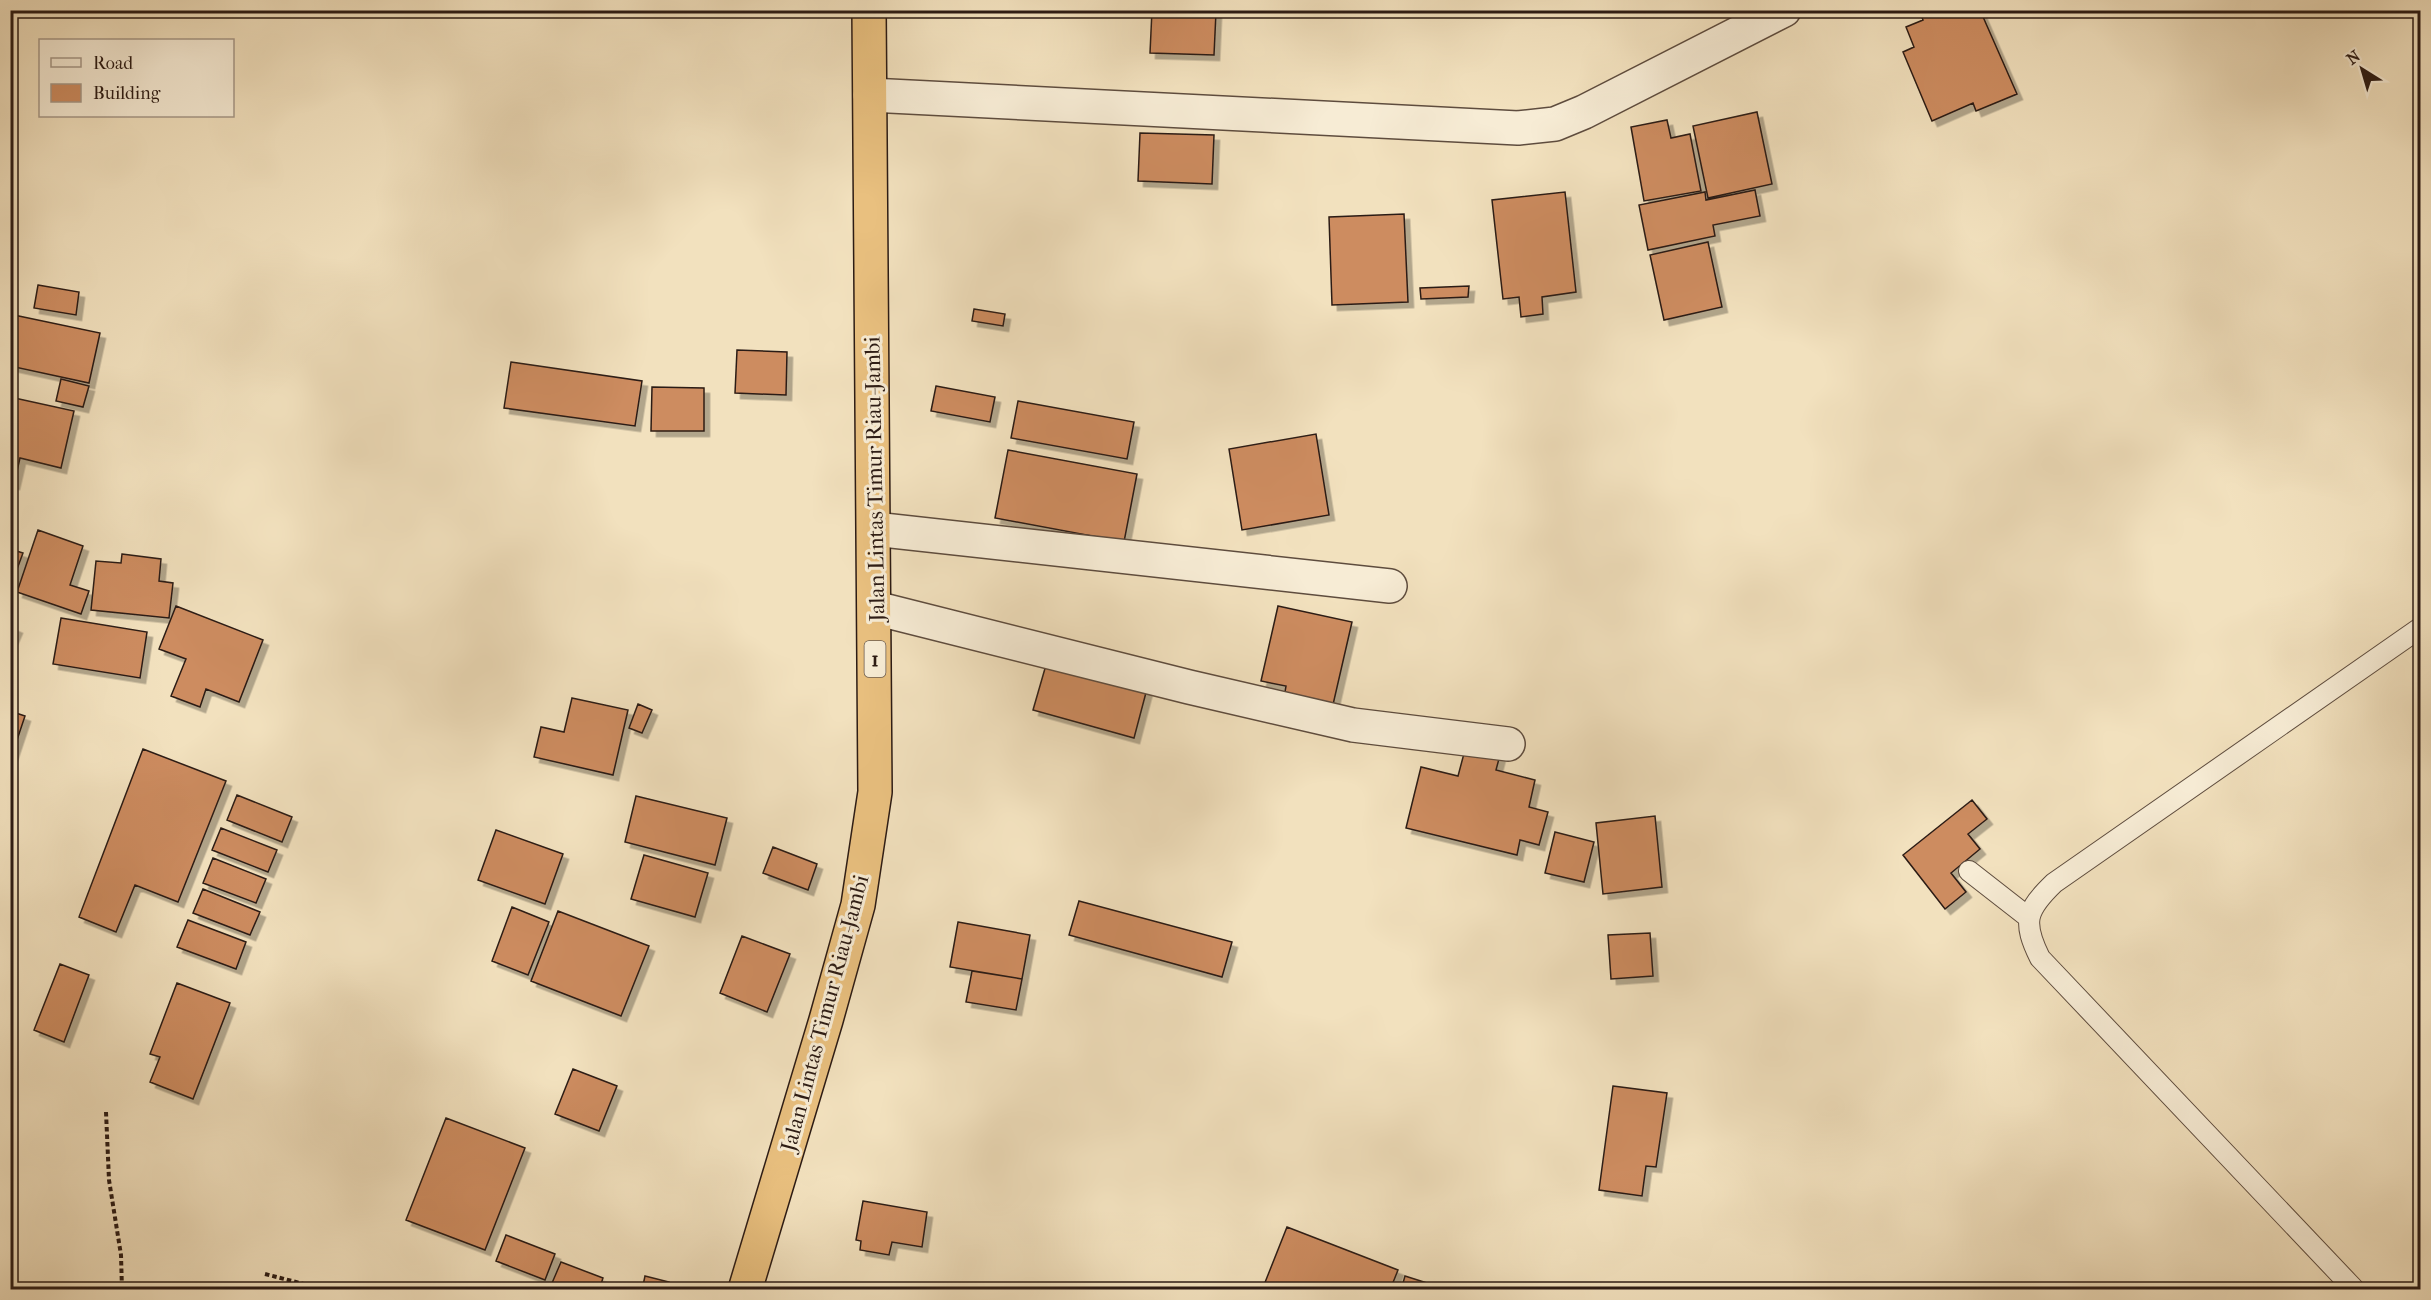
<svg xmlns="http://www.w3.org/2000/svg" width="2431" height="1300" font-family="'IM FELL French Canon',serif">
  <style>
    .building { fill: #cd8c60; stroke: #2c1b14; stroke-width: 1.5; filter: url(#shadow) }
    .lines { fill: none; stroke-linecap: round; stroke-linejoin: round }
    .service-casing { stroke: #5e4c3e; stroke-width: 22 }
    .minor-casing { stroke: #5e4c3e; stroke-width: 36 }
    .trunk-casing { stroke: #2c1b14; stroke-width: 36 }
    .path { stroke: #2c1b14; stroke-width: 4; stroke-dasharray: 4.5 3; stroke-linecap: butt }
    .service { stroke: #f7ecd5; stroke-width: 20 }
    .minor { stroke: #f7ecd5; stroke-width: 33 }
    .trunk { stroke: #e9c07f; stroke-width: 33 }
    .labels { text-anchor: middle; stroke-width: 6; stroke-linejoin: round; paint-order: stroke }
    .shield { fill: #f7ecd5; stroke: #695a4e; stroke-width: 1.5 }
    .shield-label { font-size: 21px; font-weight: bold; fill: #2c1b14 }
    .street-label { font-size: 22px; fill: #2c1b14; stroke: #f7ecd5 }
  </style>
  <defs>
    <filter id="shadow"><feDropShadow dx="5.5" dy="5.5" stdDeviation="0" flood-color="#0004"/></filter>
  </defs>
  <rect width="100%" height="100%" fill="#f2e1be"/>
  <filter id="stains"><feTurbulence type="fractalNoise" baseFrequency=".00333" numOctaves="4"/><feColorMatrix values="0 0 0 0 .2 0 0 0 0 .09 0 0 0 0 .02 0 0 0 .5 -.17"/></filter>
  <radialGradient id="worn" r=".72"><stop offset=".6" stop-color="#630" stop-opacity="0"/><stop offset="1" stop-color="#630" stop-opacity=".3"/></radialGradient>
  <path class="building" d="M1152,10L1216,12L1214,55L1150,53Z
    M1919,10H1980L2017,94L1976,111L1973,103L1932,121L1903,52L1914,47L1906,27L1923,20Z
    M1757,112L1772,184L1708,198L1693,126Z
    M1667,120L1671,138L1690,134L1701,191L1644,201L1631,127Z
    M1140,133L1214,135L1212,184L1138,181Z
    M1755,190L1760,216L1713,225L1715,236L1648,250L1639,205L1705,192L1706,200Z
    M1565,192L1576,292L1542,297L1543,314L1521,317L1519,297L1503,299L1492,200Z
    M1404,214L1408,302L1332,305L1329,217Z
    M1708,242L1722,307L1664,320L1650,255Z
    M38,285L79,292L76,315L34,308Z
    M1469,286L1468,297L1421,299L1420,288Z
    M974,309L1005,314L1003,326L972,321Z
    M14,315L100,333L89,383L10,366V329Z
    M737,350L787,352L786,395L735,393Z
    M511,362L642,381L635,426L504,408Z
    M61,379L89,386L83,407L56,401Z
    M936,386L995,397L990,422L931,411Z
    M652,387L704,388V431H651Z
    M10,397L74,411L61,468L20,458L14,484L10,483Z
    M1018,401L1134,422L1127,459L1011,438Z
    M1316,434L1329,515L1242,530L1229,449Z
    M1008,450L1137,474L1124,542L995,518Z
    M38,530L83,546L70,585L89,591L81,614L17,592Z
    M10,549L23,553L10,588Z
    M122,554L161,559L159,581L173,583L169,618L91,610L96,561L121,563Z
    M176,606L263,640L239,702L206,689L200,707L171,696L186,659L159,649Z
    M1278,606L1352,622L1332,709L1284,698L1286,686L1261,681Z
    M61,618L147,632L140,678L53,664Z
    M10,625L17,628L10,644Z
    M1048,658L1148,685L1134,738L1033,710Z
    M572,698L628,710L613,775L534,757L541,727L564,732Z
    M638,704L652,710L642,733L629,728Z
    M10,711L25,716L12,755H10Z
    M1466,746L1500,755L1496,770L1535,780L1529,807L1548,812L1539,845L1520,840L1517,855L1406,828L1421,767L1458,776Z
    M143,749L226,781L178,902L135,885L116,932L79,917Z
    M237,795L292,817L282,842L227,820Z
    M636,796L727,818L715,865L625,842Z
    M1972,800L1987,819L1968,834L1980,849L1951,873L1966,892L1945,909L1903,855Z
    M1655,816L1662,887L1603,894L1596,823Z
    M221,828L277,850L268,872L212,850Z
    M496,830L563,854L545,904L478,880Z
    M1555,832L1594,842L1584,882L1545,873Z
    M773,847L817,864L808,890L763,873Z
    M644,855L708,873L695,917L631,899Z
    M213,858L266,879L256,903L203,883Z
    M203,889L260,912L250,935L193,913Z
    M1079,901L1232,942L1222,977L1069,935Z
    M512,907L549,922L528,975L492,961Z
    M558,911L649,946L621,1016L531,981Z
    M188,920L246,942L236,969L177,947Z
    M958,922L1030,935L1022,979L950,967Z
    M1650,933L1653,976L1611,979L1608,935Z
    M742,936L790,954L767,1012L720,993Z
    M60,964L89,975L64,1042L34,1030Z
    M972,971L1022,979L1016,1010L966,1002Z
    M177,983L230,1003L193,1099L150,1082L160,1057L150,1054Z
    M573,1069L617,1086L599,1131L555,1114Z
    M1613,1086L1667,1093L1656,1167L1646,1166L1642,1196L1599,1190Z
    M446,1118L525,1148L485,1250L406,1220Z
    M863,1201L927,1212L922,1247L892,1242L889,1255L860,1250L861,1241L856,1240Z
    M1287,1227L1398,1270L1390,1290H1262Z
    M506,1235L555,1254L545,1280L496,1261Z
    M561,1262L603,1278L599,1290H568L552,1283Z
    M645,1276L669,1282L667,1290H642Z
    M1405,1276L1449,1290H1401Z"/>
  <g class="lines">
    <defs>
      <path id="service" d="M1969,871L2028,917
        M2355,1290L2040,958C2022,922 2026,910 2054,883L2420,628"/>
      <path id="minor" d="M870,95L1518,128L1555,124L1584,112L1784,10
        M874,529L1390,586
        M875,608L1189,687L1353,725L1508,744"/>
      <path id="trunk" d="M745,1290L826,1020L858,905L875,792L869,10"/>
    </defs>
    <use href="#service" class="service-casing"/>
    <use href="#minor" class="minor-casing"/>
    <use href="#trunk" class="trunk-casing"/>
    <path class="path" d="M106,1112L109,1180L121,1255L122,1290
      M265,1274L327,1290"/>
    <use href="#service" class="service"/>
    <use href="#minor" class="minor"/>
    <use href="#trunk" class="trunk"/>
  </g>
  <g class="labels">
    <rect class="shield" x="864.5" y="641" width="21" height="36" rx="4.5"/>
    <g class="shield-label">
      <text x="875" y="666">1</text>
    </g>
    <g class="street-label">
      <text transform="translate(874 479) rotate(-91)" y="8">Jalan Lintas Timur Riau-Jambi</text>
      <text transform="translate(824 1013) rotate(-75)" y="8">Jalan Lintas Timur Riau-Jambi</text>
    </g>
  </g>
  <rect width="2431" height="1300" fill="none" stroke="#f2e1be" stroke-width="36"/>
  <rect x="12" y="12" width="2407" height="1276" fill="none" stroke="#2c1b14" stroke-width="3"/>
  <rect x="18" y="18" width="2395" height="1264" fill="none" stroke="#2c1b14" stroke-width="1.5"/>
  <rect x="39" y="39" width="195" height="78" fill="#f7ecd5" stroke="#a69888" stroke-width="1.5"/>
  <rect x="51" y="58" width="30" height="9" fill="#f7ecd5" stroke="#a69888" stroke-width="1.5"/>
  <text x="93" y="69" font-size="18" fill="#2c1b14">Road</text>
  <rect x="51" y="84" width="30" height="18" fill="#cd8c60" stroke="#a69888" stroke-width="1.5"/>
  <text x="93" y="99" font-size="18" fill="#2c1b14">Building</text>
  <g transform="translate(2362 69) rotate(323)" stroke="#f7ecd5" stroke-width="4.5" paint-order="stroke">
  <path d="M0-4.5L10 22L0 15L-10 22Z" fill="#2c1b14"/>
  <text y="-9" font-size="16" font-weight="bold" text-anchor="middle" fill="#2c1b14">N</text>
  </g>
  <rect width="100%" height="100%" filter="url(#stains)"/>
  <rect width="100%" height="100%" fill="url(#worn)"/>
</svg>
